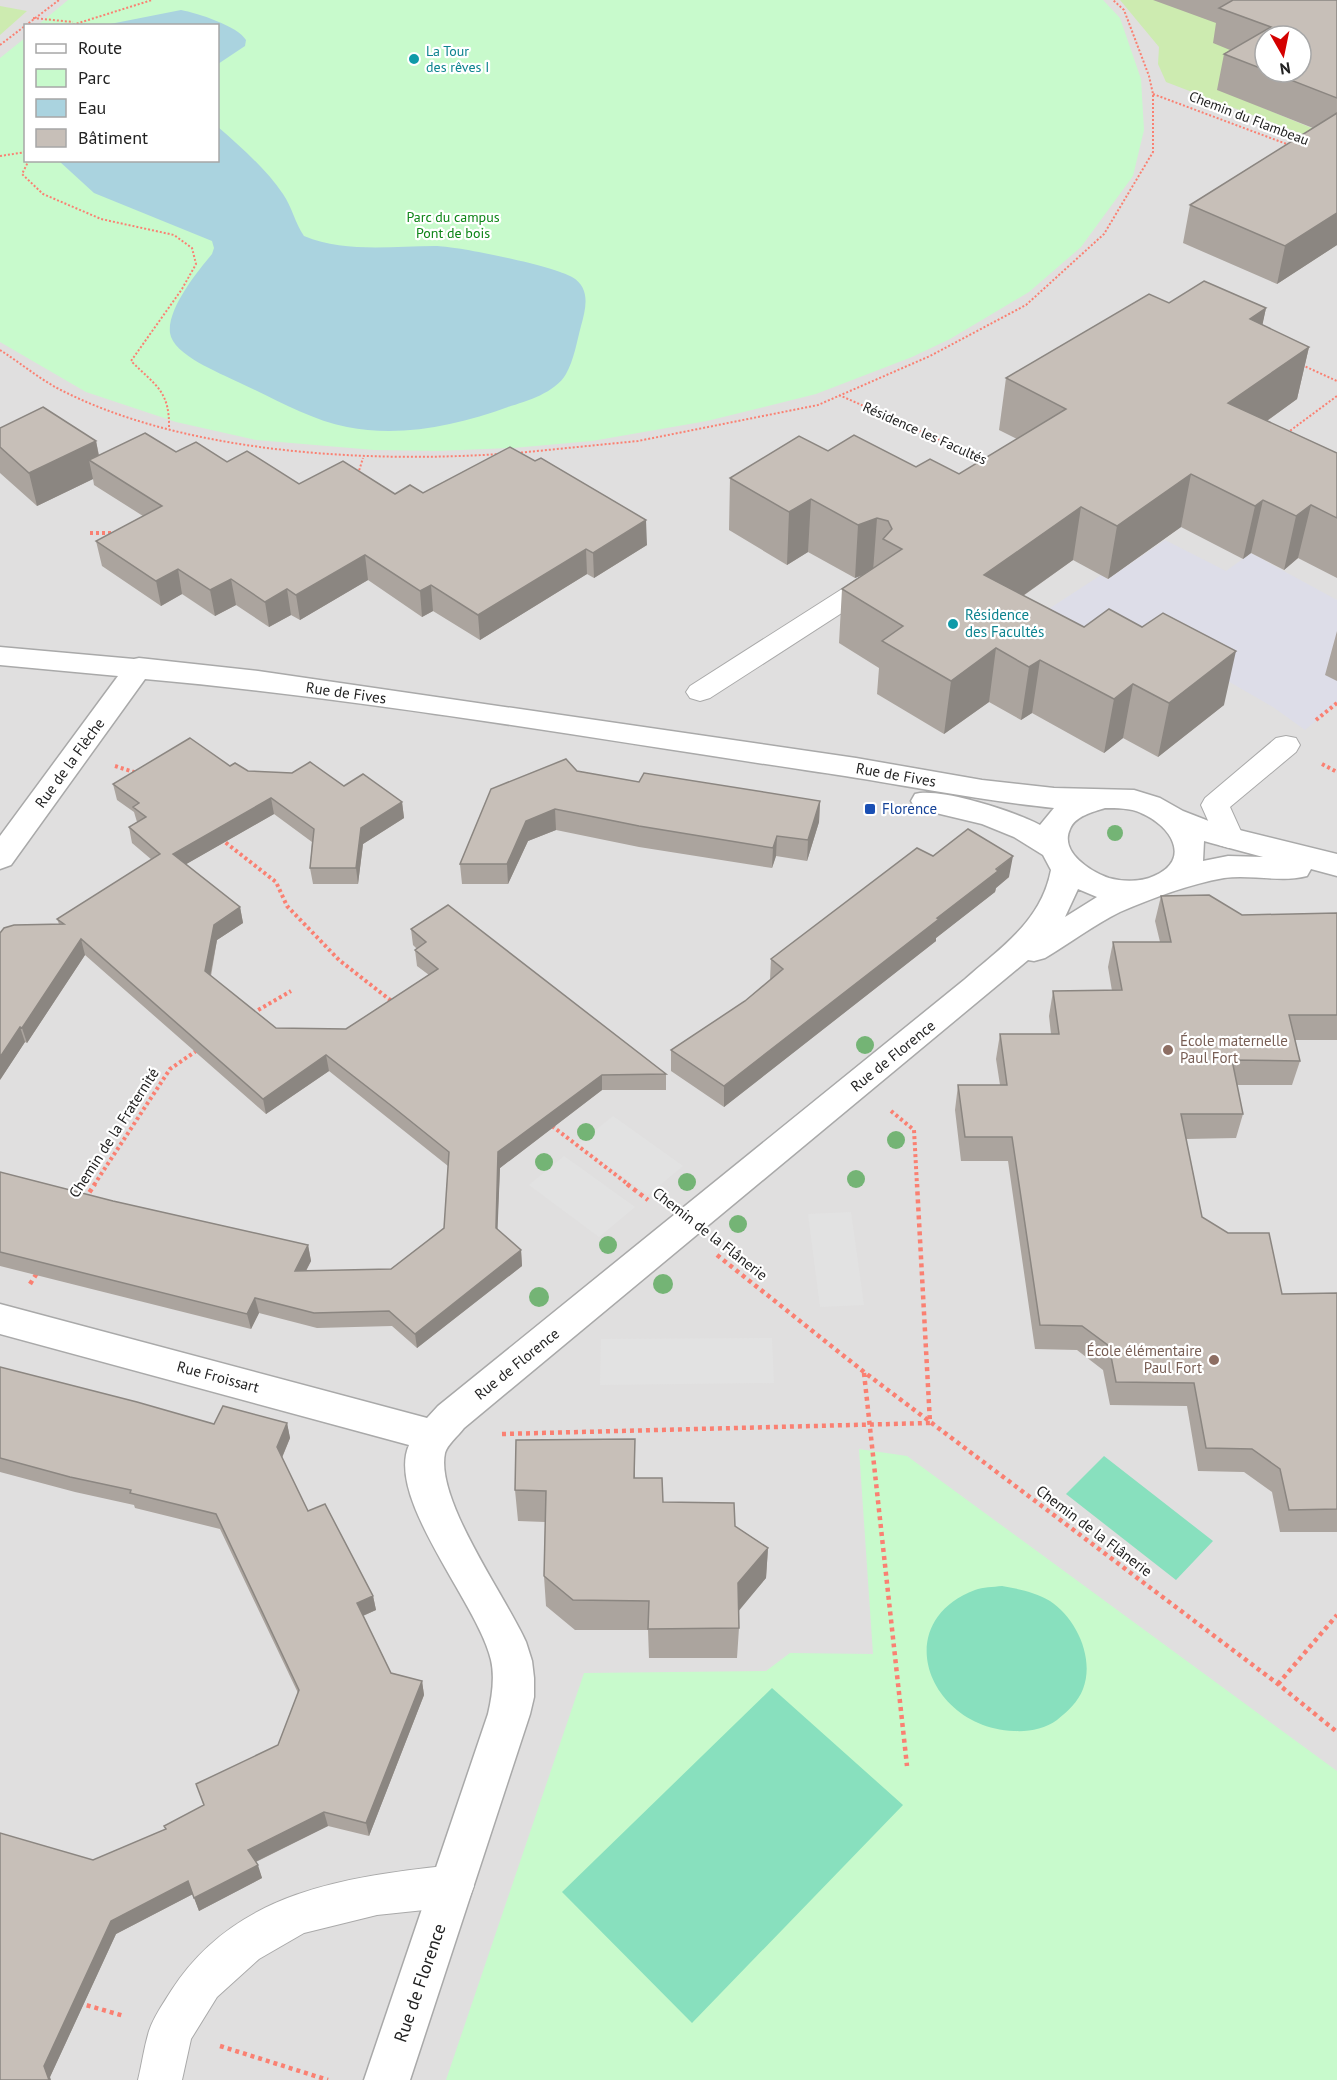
<svg xmlns="http://www.w3.org/2000/svg" width="1337" height="2080" font-family="'PT Sans',sans-serif">
  <style>
    .residential { fill: #e0dfdf; fill-rule: evenodd }
    .grass { fill: #cdebb0 }
    .park { fill: #c8facc }
    .pitch { fill: #88e0be }
    .parking { fill: #e2e2e2 }
    .plaza { fill: #dddde8 }
    .water { fill: #aad3df }
    .lines { fill: none; stroke-linecap: round; stroke-linejoin: round }
    .service-casing { stroke: #a9a9a9; stroke-width: 2 }
    .minor-casing { stroke: #a9a9a9; stroke-width: 3 }
    .path-far2 { stroke: #fa8072; stroke-width: 2; stroke-dasharray: 2 2; stroke-linecap: butt }
    .path-far1 { stroke: #fa8072; stroke-width: 4; stroke-dasharray: 3 3; stroke-linecap: butt }
    .path { stroke: #fa8072; stroke-width: 4.5; stroke-dasharray: 4 4; stroke-linecap: butt }
    .service { fill: #fff; fill-rule: evenodd }
    .minor { fill: #fff; fill-rule: evenodd }
    .tree { fill: #74b475 }
    .wall { fill: #aba49e; fill-rule: evenodd }
    .shaded-wall { fill: #8b8681 }
    .building { fill: #c7bfb8; stroke: #8b8681; stroke-width: 1.5 }
    .culture-dot { fill: #0f9aa8; stroke: #fff; stroke-width: 2 }
    .transit-dot { fill: #1a4fb4; stroke: #fff; stroke-width: 2 }
    .education-dot { fill: #8d6e63; stroke: #fff; stroke-width: 2 }
    .labels { text-anchor: middle; stroke-width: 4.5; stroke-linejoin: round; paint-order: stroke }
    .far-culture-label { font-size: 14px; fill: #0d838f; stroke: #fff; text-anchor: start }
    .far-street-label { font-size: 14px; fill: #222; stroke: #fff }
    .far-park-label { font-size: 14px; fill: #0c8416; stroke: #fff }
    .culture-label { font-size: 15px; fill: #0d838f; stroke: #fff; text-anchor: start }
    .street-label { font-size: 15px; fill: #222; stroke: #fff }
    .transit-label { font-size: 15px; fill: #164399; stroke: #fff; text-anchor: start }
    .education-label { font-size: 15px; fill: #785e54; stroke: #fff; text-anchor: start }
    .near-street-label { font-size: 18px; fill: #222; stroke: #fff }
  </style>
  <rect width="100%" height="100%" fill="#f2efe9"/>
  <path class="residential" d="M0,0H1337V2080H0ZM26,26H218V160H26ZM1265,36H1301V72H1265Z"/>
  <path class="grass" d="M1120,0H1180L1219,24L1264,63L1218,89L1331,136L1320,141L1166,82L1158,64L1159,47Z
    M0,6L27,11L0,35Z"/>
  <path class="park" d="M68,0H1103L1120,18L1141,79L1144,130L1133,176L1081,247L1029,292L950,339L912,357L816,394L707,421L592,441L513,448L437,451L374,450L256,440L176,422L86,392L0,342V58L25,38L26,160H218V26L38,25Z
    M859,1449L907,1456L1337,1771V2080H446L584,1673L766,1671L790,1653L873,1654Z"/>
  <path class="pitch" d="M1104,1456L1213,1541L1176,1580L1066,1494Z
    M1002,1586C1019,1589 1035,1592 1050,1601C1076,1618 1095,1658 1083,1689C1078,1702 1068,1711 1057,1720C1045,1729 1028,1732 1014,1731C929,1728 888,1623 975,1590C983,1587 993,1587 1002,1586Z
    M772,1688L903,1805L692,2023L562,1892Z"/>
  <path class="parking" d="M613,1116L683,1166L648,1195L578,1144Z
    M564,1156L635,1207L599,1237L529,1185Z
    M851,1212L864,1305L820,1307L808,1214Z
    M772,1338L774,1383L600,1385L601,1339Z"/>
  <path class="plaza" d="M1165,540L1226,571L1251,553L1337,600V703L1305,730L1273,707L1207,669L1187,685L1047,610L1101,575L1108,579Z"/>
  <path class="water" d="M181,10C197,13 238,26 246,40L245,46L218,64V26L105,25Z
    M218,127C241,147 266,169 283,194C292,207 295,223 304,236C345,253 392,246 435,246C458,246 553,266 572,277C591,288 586,308 581,326C577,341 574,360 566,374C555,393 527,401 508,407C458,425 401,438 347,427C310,420 273,398 238,382C220,373 173,355 170,333C167,309 197,272 212,254L214,248L212,241L94,193L59,161L218,160Z"/>
  <g class="lines">
    <defs>
      <path id="service" d="M873,573L882,575L886,581L882,587L710,698L700,701L690,698L686,692L690,686L864,575Z
        M1286,736L1296,738L1300,745L1296,752L1230,807L1244,838L1239,845L1229,848L1219,845L1201,805L1205,798L1276,738Z
        M453,1865L468,1871L474,1886L468,1901L453,1907L377,1915L304,1933L259,1959L217,1997L191,2039L182,2080H138C142,2064 144,2047 149,2031C154,2016 163,2004 171,1991C235,1891 345,1877 453,1865Z"/>
      <path id="minor" d="M0,647L134,659L139,658L258,671L856,758L982,780L1054,788L1134,790L1160,798L1183,811L1219,825L1337,854V876L1311,869L1307,876C1280,883 1251,874 1224,878C1190,884 1152,898 1120,912C1094,925 1070,943 1045,958L1034,961L1028,960L464,1428C458,1436 447,1445 445,1453C435,1500 506,1597 526,1642L532,1661L534,1678V1697L530,1714L410,2080H364L488,1714C492,1697 495,1677 491,1660C479,1605 385,1499 409,1445L0,1334V1304L427,1418L438,1406L964,980C1001,947 1041,922 1051,870L1043,855L1014,837L982,824L915,808L911,801L915,794C940,787 1016,812 1040,825L1054,808C984,801 915,787 845,776C612,742 379,700 145,679L11,865L0,869V836L118,676L0,665ZM1105,808C1117,808 1130,808 1141,813C1170,825 1193,859 1154,876C1141,882 1123,882 1109,878C1091,872 1059,852 1070,829C1075,816 1093,812 1105,808ZM1204,841L1211,843L1263,857L1228,856L1203,861ZM1078,889L1097,897L1065,917Z"/>
    </defs>
    <use href="#service" class="service-casing"/>
    <use href="#minor" class="minor-casing"/>
    <path class="path-far2" d="M33,18L73,22
      M69,26L152,0
      M0,45L59,0
      M1153,94L1292,146
      M0,156L26,152
      M29,160L22,174L43,194L101,219L174,235L192,248L196,264L182,289L131,361C156,386 170,391 169,429
      M0,350C19,362 37,377 57,388C181,453 363,463 500,454
      M1302,365L1337,381
      M839,395L987,461
      M1287,433L1337,396
      M517,453L638,441L818,405L930,356L1026,305L1104,234L1153,152V94L1149,76L1124,10L1113,0
      M358,474L363,458"/>
    <path class="path-far1" d="M90,533H113
      M1316,720L1337,703
      M1322,764L1337,772
      M115,766L137,773
      M221,839L276,882L287,906L339,960L394,1003
      M253,1013L291,991
      M891,1111L914,1130L917,1185
      M552,1126L629,1185
      M94,1185L170,1069L199,1049"/>
    <path class="path" d="M627,1184L648,1200
      M85,1199L95,1184
      M717,1255L864,1372L1278,1684L1337,1732
      M30,1284L39,1270
      M864,1373L907,1766
      M502,1434L930,1423L917,1184
      M1278,1684L1337,1615
      M79,2003L124,2016
      M220,2046L328,2080"/>
    <use href="#service" class="service"/>
    <use href="#minor" class="minor"/>
  </g>
  <g class="tree">
    <circle cx="1115" cy="833" r="8"/>
    <circle cx="865" cy="1045" r="9"/>
    <circle cx="586" cy="1132" r="9"/>
    <circle cx="896" cy="1140" r="9"/>
    <circle cx="544" cy="1162" r="9"/>
    <circle cx="856" cy="1179" r="9"/>
    <circle cx="687" cy="1182" r="9"/>
    <circle cx="738" cy="1224" r="9"/>
    <circle cx="608" cy="1245" r="9"/>
    <circle cx="663" cy="1284" r="10"/>
    <circle cx="539" cy="1297" r="10"/>
  </g>
  <path class="wall" d="M1153,0H1337V245L1277,284L1183,243L1190,205L1313,128L1217,90L1224,54L1230,50L1213,43L1216,23ZM1265,36L1301,72H1265Z
    M1169,303L1266,308L1262,325L1309,347L1297,399L1267,421L1337,453V578L1298,558L1284,570L1251,553L1243,559L1181,527L1108,579L1073,560L1023,596L1224,705L1158,757L1123,738L1104,753L1032,713L1021,720L989,702L944,734L877,694L879,668L839,643L842,589L865,574L855,578L808,552L787,565L729,530L730,478L828,451L916,467L959,474L1017,439L999,430L1006,378Z
    M0,428L96,441L99,455L176,452L227,462L299,484L395,494L423,493L647,545L594,578L587,574L480,640L433,611L422,617L368,580L300,620L291,615L269,627L236,605L215,616L182,594L161,606L102,566L96,541L143,516L94,485L93,479L37,506L0,473Z
    M1337,631V681L1325,675Z
    M230,766L248,771L344,786L402,802L404,818L363,844L358,884H313L310,868L312,842L274,814L186,864L240,907L243,923L217,940L211,976L276,1028L346,1029L429,975L417,966L415,950L417,949L413,945L411,929L666,1074V1090H602L500,1168L497,1230L521,1250L522,1266L417,1348L392,1326L317,1328L259,1313L251,1329L0,1266V1172L113,1201L308,1245L311,1261L306,1271L391,1269L444,1228L448,1166L329,1071L266,1114L85,955L27,1043L25,1042L0,1080L59,924L57,919L152,860L132,843L129,827L137,822L134,812L117,800L113,784Z
    M577,771L639,782L820,801L819,822L807,861L776,856L772,868L639,847L556,830L528,841L508,884H462L460,864Z
    M933,856L1009,877L996,888L995,892L936,938V941L724,1107L671,1071V1050L745,1001L770,980L771,959Z
    M1161,896L1242,915L1337,913V1040H1295L1300,1061L1292,1085H1237L1243,1114L1236,1138L1186,1139L1202,1217L1282,1294L1337,1293V1532H1280L1272,1492L1244,1472L1198,1471L1187,1406L1110,1405L1103,1370L1077,1350L1035,1349L1008,1161H961L955,1110L958,1085H1000L996,1059L1000,1034H1051L1049,1016L1053,991H1112L1108,967L1113,942H1160L1155,921Z
    M0,1367L214,1424L287,1423L290,1438L282,1458L308,1511L373,1596L376,1610L363,1616L391,1673L422,1681L424,1695L369,1836L328,1826L256,1862L262,1878L199,1911L193,1894L116,1934L50,2077L0,2080L93,1860L166,1829L204,1805L278,1745L298,1693L220,1529L135,1508L134,1505L75,1492L0,1472Z
    M635,1478L663,1502L735,1526L768,1548L766,1578L738,1610L739,1628L737,1658H649L648,1630H575L546,1606L544,1576L545,1522L518,1521L515,1490Z"/>
  <path class="shaded-wall" d="M1337,213V245L1277,284L1285,246Z
    M1266,308L1255,360L1250,319Z
    M1309,347L1297,399L1218,456L1228,403Z
    M96,441L101,468L89,460L93,479L37,506L29,473Z
    M1191,474L1181,527L1108,579L1117,526Z
    M811,499L808,552L787,565L789,512Z
    M1263,500L1251,553L1243,559L1255,506Z
    M1311,505L1298,558L1284,570L1296,516Z
    M1081,507L1073,560L977,628L984,575Z
    M877,518L873,571L855,578L858,525Z
    M646,520L647,545L594,578L593,553Z
    M586,549L587,574L480,640L478,615Z
    M365,555L368,580L300,620L296,595Z
    M178,569L182,594L161,606L156,581Z
    M231,579L236,605L215,616L210,590Z
    M431,585L433,611L422,617L420,591Z
    M287,589L291,615L269,627L265,602Z
    M996,648L989,702L944,734L951,681Z
    M1236,651L1224,705L1158,757L1169,703Z
    M1040,660L1032,713L1021,720L1029,667Z
    M1133,684L1123,738L1104,753L1114,699Z
    M271,798L274,814L176,870L173,854Z
    M820,801L819,822L807,861L808,840Z
    M402,802L404,818L363,844L358,884L356,868L361,828Z
    M555,809L556,830L528,841L508,884L507,864L526,821Z
    M777,836L776,856L772,868L773,848Z
    M1013,856L1009,877L996,888L995,892L936,938V941L724,1107V1086Z
    M240,907L243,923L217,940L208,987L205,971L214,925Z
    M81,939L85,955L27,1043L22,1028Z
    M20,1027L25,1042L0,1080V1057Z
    M326,1055L329,1071L266,1114L263,1099Z
    M602,1075V1090L500,1168L497,1243L496,1228L498,1152Z
    M308,1245L311,1261L298,1286L295,1271Z
    M521,1250L522,1266L417,1348L415,1334Z
    M255,1298L259,1313L251,1329L247,1314Z
    M287,1423L290,1438L280,1462L277,1447Z
    M635,1439V1470L634,1509V1478Z
    M768,1548L766,1578L737,1613L738,1583Z
    M373,1596L376,1610L360,1617L357,1603Z
    M422,1681L424,1695L369,1836L366,1823Z
    M324,1812L328,1826L253,1863L248,1850Z
    M258,1865L262,1878L199,1911L194,1898Z
    M188,1881L193,1894L116,1934L50,2077L51,2080H49L44,2066L111,1921Z"/>
  <path class="building" d="M1233,0H1337V98L1270,72H1301V36H1265V70L1224,54L1271,27L1219,8Z
    M1337,113V213L1285,246L1190,205Z
    M1204,281L1266,308L1250,319L1309,347L1228,403L1337,453V518L1311,505L1296,516L1263,500L1255,506L1191,474L1117,526L1081,507L984,575L1084,627L1109,609L1142,627L1163,613L1236,651L1169,703L1133,684L1114,699L1040,660L1029,667L996,648L951,681L882,641L903,626L842,589L902,549L883,539L892,529L888,521L877,518L858,525L811,499L789,512L730,478L799,436L828,451L854,435L916,467L930,459L959,474L1066,409L1006,378L1149,294L1169,303Z
    M43,407L96,441L29,473L0,447V428Z
    M145,433L176,452L196,442L227,462L247,451L299,484L343,461L395,494L410,485L423,493L510,447L535,461L541,458L646,520L593,553L586,549L478,615L431,585L420,591L365,555L296,595L287,589L265,602L231,579L210,590L178,569L156,581L96,541L162,506L89,460Z
    M190,738L230,766L235,763L248,771L292,773L310,762L344,786L363,774L402,802L361,828L356,868H310L314,829L271,798L173,854L240,907L214,925L205,971L276,1028L346,1029L438,969L415,950L426,942L411,929L448,905L666,1074L602,1075L498,1152L496,1228L521,1250L415,1334L389,1311L314,1313L255,1298L247,1314L0,1252V1172L113,1201L308,1245L295,1271L391,1269L444,1228L449,1152L393,1107L326,1055L263,1099L81,939L22,1028L20,1027L0,1057V933L4,928L14,925L64,924L57,919L160,854L129,827L146,817L133,807L139,803L113,784Z
    M566,759L577,771L639,782L644,773L820,801L808,840L777,836L773,848L639,826L555,809L526,821L507,864H460L491,789Z
    M968,829L1013,856L996,869L998,871L937,918L939,919L724,1086L671,1050L745,1001L783,969L771,959L917,848L933,856Z
    M1209,895L1242,915L1337,913V1015H1289L1300,1061L1232,1060L1243,1114H1181L1202,1217L1228,1233H1269L1282,1294L1337,1293V1509L1289,1510L1280,1469L1252,1449L1206,1448L1194,1383L1116,1382L1109,1346L1082,1326L1040,1325L1012,1137H965L958,1085H1007L1000,1034H1059L1053,991L1122,990L1113,942H1171L1161,896Z
    M0,1367L137,1402L214,1424L223,1406L287,1423L277,1447L308,1511L325,1504L373,1596L357,1603L391,1673L422,1681L366,1823L324,1812L248,1850L258,1865L194,1898L188,1881L111,1921L44,2066L49,2080H0V1833L93,1860L166,1829L164,1826L204,1805L196,1784L278,1745L299,1690L216,1514L130,1493L131,1490L70,1477L0,1458Z
    M635,1439L634,1478H662L663,1502L734,1503L735,1526L768,1548L738,1583L739,1628L648,1629L649,1601L573,1600L544,1576L546,1491L515,1490L516,1440Z"/>
  <g class="culture-dot">
    <circle cx="414" cy="59" r="6"/>
    <circle cx="953" cy="624" r="6"/>
  </g>
  <rect class="transit-dot" x="864" y="803" width="12" height="12" rx="3"/>
  <g class="education-dot">
    <circle cx="1168" cy="1050" r="6"/>
    <circle cx="1214" cy="1360" r="6"/>
  </g>
  <g class="labels">
    <g class="far-culture-label">
      <text x="426" y="56">La Tour<tspan x="426" dy="16">des rêves I</tspan></text>
    </g>
    <g class="far-street-label">
      <text transform="translate(1249 118) rotate(21)" y="5">Chemin du Flambeau</text>
      <text transform="translate(925 433) rotate(24)" y="5">Résidence les Facultés</text>
    </g>
    <g class="far-park-label">
      <text x="453" y="222">Parc du campus<tspan x="453" dy="16">Pont de bois</tspan></text>
    </g>
    <g class="culture-label">
      <text x="965" y="620">Résidence<tspan x="965" dy="17">des Facultés</tspan></text>
    </g>
    <g class="street-label">
      <text transform="translate(346 693) rotate(8)" y="5">Rue de Fives</text>
      <text transform="translate(70 763) rotate(-54)" y="5">Rue de la Flèche</text>
      <text transform="translate(896 775) rotate(10)" y="5">Rue de Fives</text>
      <text transform="translate(893 1056) rotate(-39)" y="5">Rue de Florence</text>
      <text transform="translate(114 1133) rotate(-57)" y="5">Chemin de la Fraternité</text>
      <text transform="translate(710 1234) rotate(38)" y="5">Chemin de la Flânerie</text>
      <text transform="translate(517 1364) rotate(-39)" y="5">Rue de Florence</text>
      <text transform="translate(218 1377) rotate(15)" y="5">Rue Froissart</text>
      <text transform="translate(1094 1531) rotate(37)" y="5">Chemin de la Flânerie</text>
    </g>
    <g class="transit-label">
      <text x="882" y="814">Florence</text>
    </g>
    <g class="education-label">
      <text x="1180" y="1046">École maternelle<tspan x="1180" dy="17">Paul Fort</tspan></text>
      <text x="1202" y="1356" text-anchor="end">École élémentaire<tspan x="1202" dy="17">Paul Fort</tspan></text>
    </g>
    <g class="near-street-label">
      <text transform="translate(420 1983) rotate(-71)" y="6">Rue de Florence</text>
    </g>
  </g>
  <rect x="24" y="24" width="195" height="138" fill="#ffffff" stroke="#a7a7a7" stroke-width="1.5"/>
  <rect x="36" y="44" width="30" height="9" fill="#ffffff" stroke="#a7a7a7" stroke-width="1.5"/>
  <text x="78" y="54" font-size="18" fill="#222222">Route</text>
  <rect x="36" y="69" width="30" height="18" fill="#c8facc" stroke="#a7a7a7" stroke-width="1.5"/>
  <text x="78" y="84" font-size="18" fill="#222222">Parc</text>
  <rect x="36" y="99" width="30" height="18" fill="#aad3df" stroke="#a7a7a7" stroke-width="1.5"/>
  <text x="78" y="114" font-size="18" fill="#222222">Eau</text>
  <rect x="36" y="129" width="30" height="18" fill="#c7bfb8" stroke="#a7a7a7" stroke-width="1.5"/>
  <text x="78" y="144" font-size="18" fill="#222222">Bâtiment</text>
  <g transform="translate(1283 54) rotate(171)"><circle r="28" fill="#ffffff" stroke="#a7a7a7" stroke-width="1.5"/>
  <path d="M0-4.5L10 22L0 15L-10 22Z" fill="#d40000"/>
  <text y="-9" font-size="16" font-weight="bold" text-anchor="middle" fill="#222222">N</text>
  </g>
</svg>
